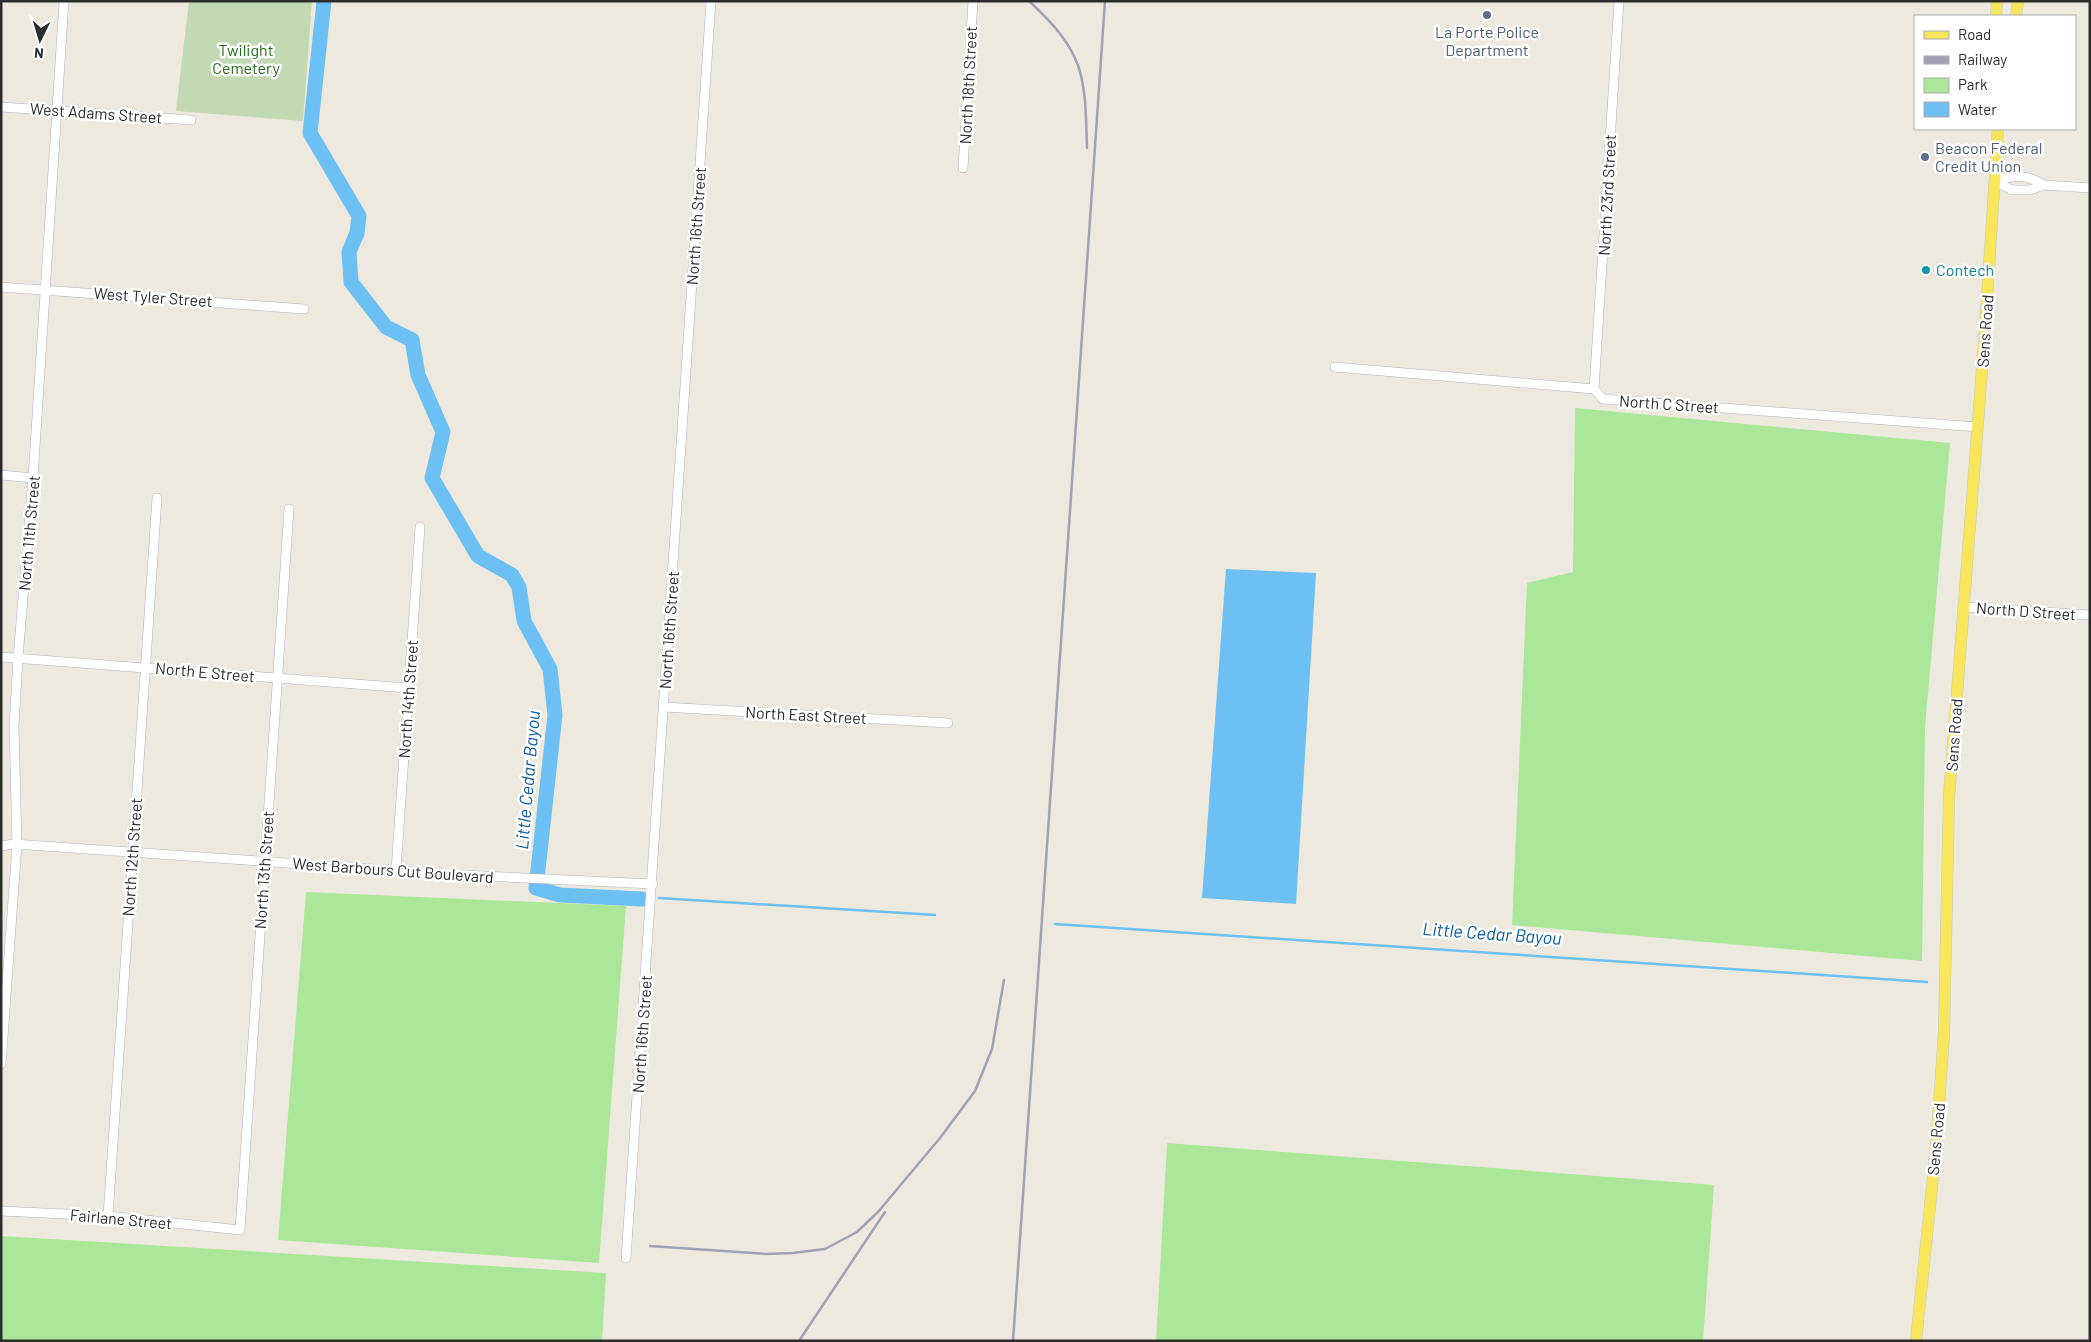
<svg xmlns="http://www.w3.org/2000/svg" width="2091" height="1342" font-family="Barlow,sans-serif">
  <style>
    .green { fill: #aae798 }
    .cemetery { fill: #c2d9b4 }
    .water { fill: #6dc0f4 }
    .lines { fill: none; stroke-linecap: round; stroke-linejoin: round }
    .stream { stroke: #6dc0f4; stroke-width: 2.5 }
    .river { stroke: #6dc0f4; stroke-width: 15 }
    .minor-casing { stroke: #b2b2c0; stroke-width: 10 }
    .major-casing { stroke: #c8c8c8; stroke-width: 12 }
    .minor { stroke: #fff; stroke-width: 9 }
    .major { stroke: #f7e55b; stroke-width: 11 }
    .rail { stroke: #a0a1b7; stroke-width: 2.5 }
    .service-dot { fill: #5c6f8a; stroke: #fff; stroke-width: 2 }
    .culture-dot { fill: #0f9aa8; stroke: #fff; stroke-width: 2 }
    .labels { text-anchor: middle; stroke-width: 5; stroke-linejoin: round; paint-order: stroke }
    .service-label { font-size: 16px; fill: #4e5e75; stroke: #fff }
    .park-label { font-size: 16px; fill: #1f6e18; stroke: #fff }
    .street-label { font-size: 16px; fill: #2c2c2c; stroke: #fff }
    .culture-label { font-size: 16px; fill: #0d838f; stroke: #fff; text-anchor: start }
    .water-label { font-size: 18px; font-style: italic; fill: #085ba4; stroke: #fff }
  </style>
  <rect width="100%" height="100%" fill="#eee9de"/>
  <path class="green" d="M1575,408L1950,443L1925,727L1922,961L1512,925L1527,583L1573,572Z
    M306,892L626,906L599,1263L278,1240Z
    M1167,1143L1714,1185L1703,1341H1156Z
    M1,1236L606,1273L602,1341H1Z"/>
  <path class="cemetery" d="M189,1H312L303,121L176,111Z"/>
  <path class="water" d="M1226,569L1316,573L1296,904L1202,898Z"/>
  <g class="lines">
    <path class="stream" d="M659,898L935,915
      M1055,924L1927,982"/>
    <path class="river" d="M324,1L310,133L359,216L357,233L349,252L351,282L386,327L412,340L418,375L443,432L432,478L478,556L512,575L519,587L524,621L550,669L555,715L536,888L560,895L642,899"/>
    <defs>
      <path id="minor" d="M1,107L191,120
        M963,168L973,1
        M1995,181L2012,190H2030L2044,185L2090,188
        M1995,181C2014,175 2027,174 2044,185
        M1,287L304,309
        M1335,367L1594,389L1603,399L1978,427
        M1594,389L1619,1
        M1,475L33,478
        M1963,607L2090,615
        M1,657L408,688
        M664,707L948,723
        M1,846L14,844L461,875L653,884
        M396,870L420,527
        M1,1064L17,845L14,726L18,658L33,478L64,1
        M1,1211L108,1216L240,1230L289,509
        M108,1216L157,498
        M626,1258L711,1"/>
      <path id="major" d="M1996,16L1997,1
        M2016,16L2018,1
        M1916,1341L1936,1148L1944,1033L1949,797L1984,344L1998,129"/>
    </defs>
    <use href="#minor" class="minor-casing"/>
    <use href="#major" class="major-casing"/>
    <use href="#minor" class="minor"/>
    <use href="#major" class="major"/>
    <path class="rail" d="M1029,1C1085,53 1085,74 1087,148
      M650,1246L766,1254L793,1253L825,1249L857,1232L878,1212L940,1138L975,1091L992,1049L1004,980
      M799,1341L885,1212
      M1013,1341L1105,1"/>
  </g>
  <g class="service-dot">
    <circle cx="1487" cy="15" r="5"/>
    <circle cx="1925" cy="157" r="5"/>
  </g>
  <circle class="culture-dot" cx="1926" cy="270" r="5"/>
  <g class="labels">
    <g class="service-label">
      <text x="1487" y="38">La Porte Police<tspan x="1487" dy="18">Department</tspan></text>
      <text x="1935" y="154" text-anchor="start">Beacon Federal<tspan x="1935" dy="18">Credit Union</tspan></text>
    </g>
    <g class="park-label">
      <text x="246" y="56">Twilight<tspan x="246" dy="18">Cemetery</tspan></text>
    </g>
    <g class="street-label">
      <text transform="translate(968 85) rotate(-87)" y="6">North 18th Street</text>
      <text transform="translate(96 113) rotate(4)" y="6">West Adams Street</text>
      <text transform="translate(1607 195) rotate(-87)" y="6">North 23rd Street</text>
      <text transform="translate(696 226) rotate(-86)" y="6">North 16th Street</text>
      <text transform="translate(153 297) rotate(4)" y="6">West Tyler Street</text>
      <text transform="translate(1985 331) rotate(-86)" y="6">Sens Road</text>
      <text transform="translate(1669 404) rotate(4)" y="6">North C Street</text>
      <text transform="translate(29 533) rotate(-85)" y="6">North 11th Street</text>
      <text transform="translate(2026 611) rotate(4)" y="6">North D Street</text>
      <text transform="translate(669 630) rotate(-86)" y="6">North 16th Street</text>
      <text transform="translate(205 672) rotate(5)" y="6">North E Street</text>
      <text transform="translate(408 699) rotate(-86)" y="6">North 14th Street</text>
      <text transform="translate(806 715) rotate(3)" y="6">North East Street</text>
      <text transform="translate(1954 735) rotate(-86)" y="6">Sens Road</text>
      <text transform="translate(132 857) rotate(-86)" y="6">North 12th Street</text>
      <text transform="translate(264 870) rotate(-86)" y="6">North 13th Street</text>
      <text transform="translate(393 870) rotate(4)" y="6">West Barbours Cut Boulevard</text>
      <text transform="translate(642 1034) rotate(-86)" y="6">North 16th Street</text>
      <text transform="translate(1936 1139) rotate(-85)" y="6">Sens Road</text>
      <text transform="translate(121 1219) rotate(5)" y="6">Fairlane Street</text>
    </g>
    <g class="culture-label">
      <text x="1936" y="276">Contech</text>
    </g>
    <g class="water-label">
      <text transform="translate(528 780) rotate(-85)" y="6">Little Cedar Bayou</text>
      <text transform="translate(1492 934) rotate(4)" y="6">Little Cedar Bayou</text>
    </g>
  </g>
  <rect width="2091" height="1342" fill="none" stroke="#2c2c2c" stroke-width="5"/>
  <rect x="1914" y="15" width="162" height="115" fill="#ffffff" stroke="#ababab"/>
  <rect x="1924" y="31" width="25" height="8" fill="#f7e55b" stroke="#ababab"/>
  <text x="1958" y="40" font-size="15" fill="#2c2c2c">Road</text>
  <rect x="1924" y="56" width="25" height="8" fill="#a0a1b7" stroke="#ababab"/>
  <text x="1958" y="65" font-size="15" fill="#2c2c2c">Railway</text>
  <rect x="1924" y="78" width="25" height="15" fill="#aae798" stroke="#ababab"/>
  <text x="1958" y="90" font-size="15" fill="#2c2c2c">Park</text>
  <rect x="1924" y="102" width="25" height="15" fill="#6dc0f4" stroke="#ababab"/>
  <text x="1958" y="115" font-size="15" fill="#2c2c2c">Water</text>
  <g transform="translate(40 40) rotate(185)" stroke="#ffffff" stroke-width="4" paint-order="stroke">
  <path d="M0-4L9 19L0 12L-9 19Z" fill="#2c2c2c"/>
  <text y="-8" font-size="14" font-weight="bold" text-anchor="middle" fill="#2c2c2c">N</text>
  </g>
</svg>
